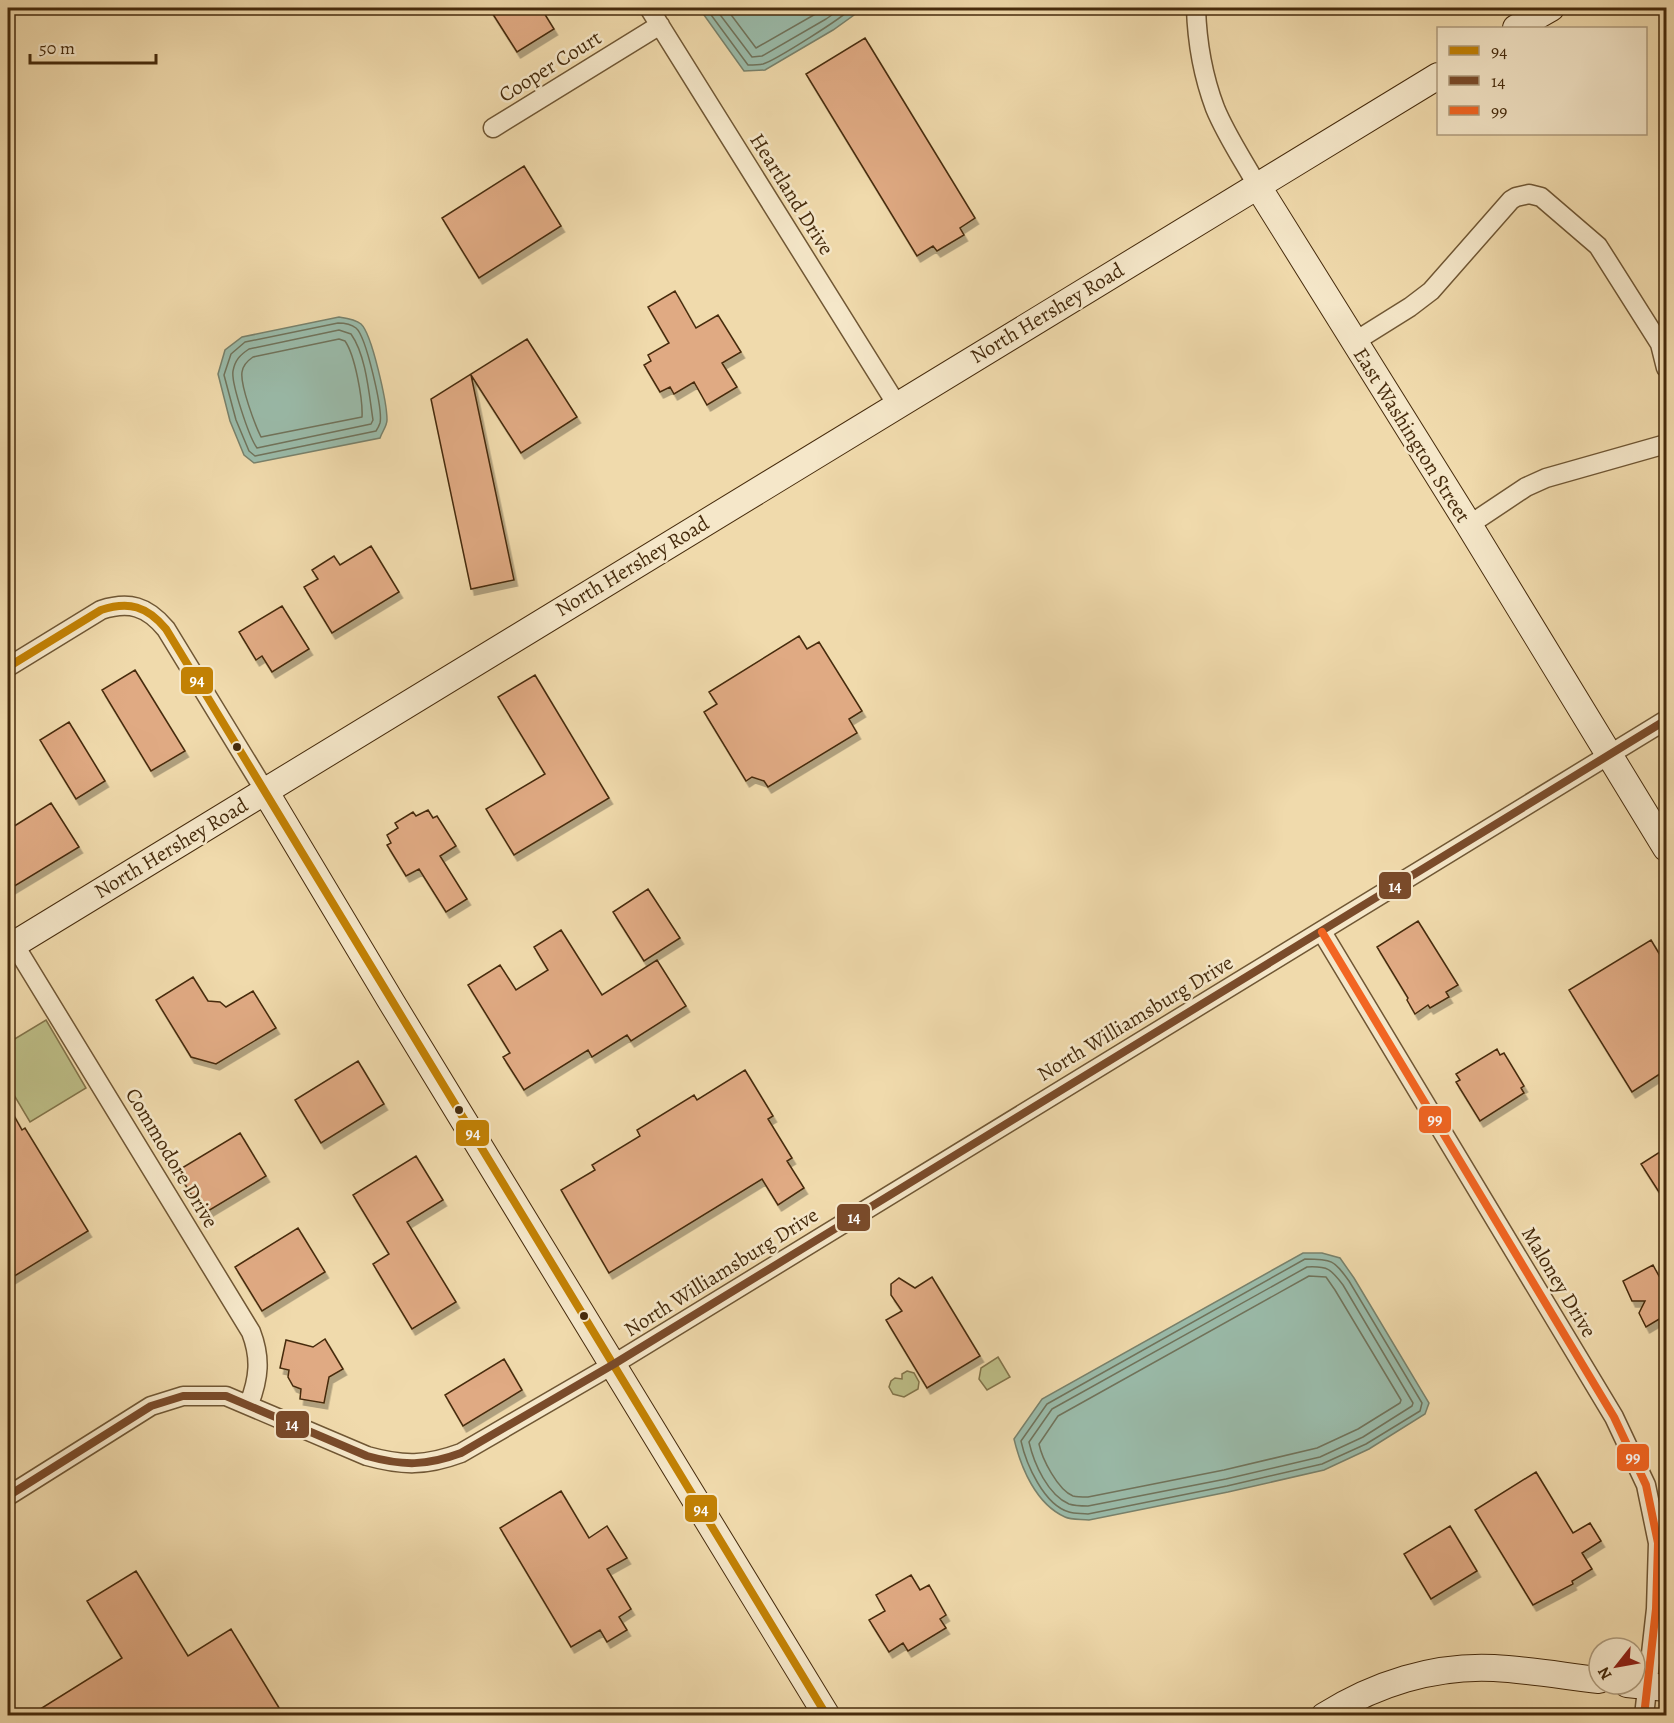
<svg xmlns="http://www.w3.org/2000/svg" width="1674" height="1723" font-family="Alegreya,serif">
  <style>
    .green { fill: #bdbe87; stroke: #82744a; stroke-width: 1.5 }
    .water { fill: #9abbaa; stroke: #78816b; stroke-width: 1.5 }
    .lines { fill: none; stroke-linecap: round; stroke-linejoin: round }
    .shore { stroke: #70735b; stroke-width: 1.5 }
    .building { fill: #e0aa83; stroke: #462b0c; stroke-width: 1.5; filter: url(#shadow) }
    .street-casing { stroke: #705734; stroke-width: 21 }
    .secondary-casing { stroke: #462b0c; stroke-width: 28 }
    .street { stroke: #f5e7c9; stroke-width: 18 }
    .secondary { stroke: #f5e7c9; stroke-width: 26 }
    .bus-1-casing { stroke: #f5e7c9; stroke-width: 12 }
    .bus-2-casing { stroke: #f5e7c9; stroke-width: 12 }
    .bus-3-casing { stroke: #f5e7c9; stroke-width: 12 }
    .bus-1 { stroke: #c28104; stroke-width: 8 }
    .bus-2 { stroke: #7a4b2a; stroke-width: 8 }
    .bus-3 { stroke: #f26522; stroke-width: 8 }
    .bus-dot { fill: #462b0c; stroke: #f5e7c9; stroke-width: 2 }
    .labels { text-anchor: middle; stroke-width: 5; stroke-linejoin: round; paint-order: stroke }
    .street-label { font-size: 21px; fill: #462b0c; stroke: #f5e7c9 }
    .line-badge { stroke: #f5e7c9; stroke-width: 2 }
    .badge-label { font-size: 16px; text-anchor: middle; font-weight: bold; fill: #fff }
  </style>
  <defs>
    <filter id="shadow"><feDropShadow dx="3.5" dy="6" stdDeviation="0" flood-color="#0004"/></filter>
  </defs>
  <rect width="100%" height="100%" fill="#f0daac"/>
  <filter id="stains"><feTurbulence type="fractalNoise" baseFrequency=".00333" numOctaves="4"/><feColorMatrix values="0 0 0 0 .2 0 0 0 0 .09 0 0 0 0 .02 0 0 0 .5 -.17"/></filter>
  <radialGradient id="worn" r=".72"><stop offset=".6" stop-color="#630" stop-opacity="0"/><stop offset="1" stop-color="#630" stop-opacity=".3"/></radialGradient>
  <path class="green" d="M46,1020L86,1088L30,1122L8,1085V1043Z
    M998,1357L1010,1377L987,1390L979,1379L981,1368Z
    M907,1371L914,1373L919,1382L918,1389L904,1397L893,1394L889,1387L891,1381L895,1378L902,1379V1374Z"/>
  <path class="water" d="M699,8H857L854,15L833,30L765,70L744,71Z
    M339,317C346,318 355,319 361,324C372,334 387,403 387,420C387,426 382,432 380,438L254,463L244,455L230,421L218,374L225,350L242,337Z
    M1303,1253H1322L1340,1258L1354,1278L1429,1403L1425,1414L1369,1449L1324,1470L1228,1492L1089,1520C1081,1519 1071,1520 1065,1517C1036,1504 1021,1468 1014,1439L1042,1399Z"/>
  <g class="lines">
    <path class="shore" d="M706,8L748,65C753,65 758,65 763,64C774,61 846,16 851,8
      M715,8L752,57L762,56L826,19L842,8
      M726,8L756,48L826,8
      M338,323C344,323 351,324 356,328C366,336 383,410 380,423C379,426 378,428 376,431L255,456L249,451L236,420L224,375L231,354L245,342Z
      M339,330L351,334C366,355 369,394 373,420L371,424L257,448C249,437 231,383 233,371C235,360 240,355 249,349Z
      M339,339L345,341C355,355 363,400 362,417L261,437C255,425 240,385 242,372C243,365 247,361 253,357Z
      M1305,1259C1332,1259 1334,1260 1349,1281L1422,1403L1420,1411L1366,1444L1322,1464L1227,1486L1088,1514C1082,1513 1075,1514 1069,1512C1044,1505 1026,1464 1021,1441L1047,1404Z
      M1307,1267C1328,1266 1331,1269 1343,1285L1413,1403L1412,1406L1363,1437L1320,1457L1226,1479L1088,1506C1082,1506 1075,1506 1069,1504C1048,1495 1034,1464 1029,1442L1052,1409Z
      M1309,1276L1326,1277L1335,1290L1401,1400L1400,1403L1358,1429L1317,1448L1224,1470L1088,1497C1083,1497 1077,1497 1073,1496C1058,1490 1042,1459 1039,1444L1058,1416Z"/>
  </g>
  <path class="building" d="M489,8H541L554,29L517,52Z
    M865,38L975,218L960,228L964,235L937,251L933,246L917,256L806,74Z
    M524,166L561,226L479,278L442,218Z
    M675,291L696,328L718,315L741,352L722,363L737,387L707,405L694,382L674,394L670,387L660,392L644,365L651,361L648,355L669,343L648,307Z
    M527,339L577,417L521,453L471,375L514,580L471,589L431,399Z
    M371,546L399,592L332,633L304,587L318,579L312,570L334,556L340,565Z
    M282,606L309,649L272,672L262,656L256,660L239,632Z
    M799,636L807,649L819,642L862,711L849,719L857,733L768,787L764,781L752,777L746,781L704,712L717,704L709,692Z
    M135,670L185,751L151,771L102,690Z
    M535,675L609,798L514,855L486,809L545,774L498,697Z
    M69,722L105,781L76,799L40,740Z
    M51,803L79,847L8,890V830Z
    M428,810L433,818L437,816L456,846L440,856L467,899L446,912L419,869L406,876L387,845L391,843L387,835L398,828L395,823L413,812L416,816Z
    M648,889L680,938L644,961L613,912Z
    M1418,921L1458,985L1446,992L1449,997L1430,1008L1428,1005L1415,1014L1407,1000L1408,998L1377,947Z
    M561,930L602,995L657,960L686,1006L631,1041L627,1035L592,1057L588,1050L524,1090L503,1057L510,1053L468,985L500,965L516,990L548,970L534,947Z
    M1651,940L1666,965V1070L1632,1092L1569,990Z
    M193,977L208,1001L220,1002L226,1007L253,991L276,1028L216,1064L191,1057L156,1000Z
    M1497,1049L1500,1055L1504,1053L1524,1086L1521,1088L1524,1093L1480,1121L1456,1082L1460,1080L1456,1074Z
    M358,1061L384,1104L321,1143L295,1100Z
    M745,1070L773,1116L768,1119L792,1158L787,1161L804,1188L778,1205L762,1179L609,1273L561,1190L595,1170L592,1165L640,1136L637,1130L694,1095L697,1100Z
    M8,1105L22,1130L25,1128L88,1231L8,1280Z
    M240,1133L266,1176L203,1214L177,1171Z
    M1666,1148V1203L1641,1164Z
    M416,1156L443,1200L407,1222L456,1302L412,1329L373,1264L389,1254L353,1195Z
    M298,1228L325,1272L262,1311L235,1267Z
    M1653,1265L1666,1289V1315L1646,1327L1639,1313L1645,1301H1632L1623,1281Z
    M932,1277L980,1356L927,1388L886,1320L902,1311L891,1295V1284L899,1278L915,1288Z
    M325,1339L343,1369L329,1377L324,1403L300,1399L301,1389L293,1386L288,1377L289,1370L280,1368L286,1340L313,1347Z
    M504,1359L522,1390L463,1426L445,1395Z
    M1536,1472L1573,1533L1590,1523L1601,1541L1582,1553L1592,1569L1572,1581L1573,1584L1533,1605L1475,1510Z
    M561,1491L589,1538L607,1526L627,1558L607,1569L631,1609L619,1617L627,1630L607,1642L600,1630L571,1647L500,1528Z
    M1450,1526L1477,1571L1431,1599L1404,1554Z
    M136,1571L188,1656L231,1629L284,1716H29L122,1658L87,1601Z
    M911,1575L920,1590L929,1585L946,1615L940,1619L946,1628L908,1651L903,1643L889,1652L869,1620L885,1611L876,1595Z"/>
  <g class="lines">
    <defs>
      <path id="street" d="M649,8L897,405
        M1196,8C1197,41 1203,76 1215,108C1226,135 1243,160 1257,185
        M493,128L660,25
        M1354,342L1410,307L1431,291L1511,200L1516,197L1529,194L1541,197L1598,246L1660,344L1666,368
        M1469,525L1526,487L1546,478L1666,444
        M8,667L101,610C129,601 147,606 166,629L265,791
        M1322,932L1614,1417L1646,1485L1658,1543L1656,1609L1644,1716
        M14,944L251,1332C261,1358 259,1378 249,1404
        M8,1496L151,1406L183,1396H226L367,1456C403,1466 426,1466 461,1453L614,1364L1666,720"/>
      <path id="secondary" d="M1516,28L1551,8
        M1257,185L1469,525L1666,848
        M265,791L392,1003L827,1716
        M8,948L1438,76
        M1627,1684L1666,1688
        M1324,1716C1375,1684 1434,1665 1494,1668C1529,1670 1564,1676 1599,1680"/>
    </defs>
    <use href="#street" class="street-casing"/>
    <use href="#secondary" class="secondary-casing"/>
    <use href="#street" class="street"/>
    <use href="#secondary" class="secondary"/>
    <defs>
      <path id="bus-1" d="M8,667L101,610C129,601 147,606 166,629L827,1716"/>
      <path id="bus-2" d="M8,1496L151,1406L183,1396H226L367,1456C403,1466 426,1466 461,1453L614,1364L1666,720"/>
      <path id="bus-3" d="M1322,932L1614,1417L1646,1485L1658,1543L1656,1609L1644,1716"/>
    </defs>
    <use href="#bus-1" class="bus-1-casing"/>
    <use href="#bus-2" class="bus-2-casing"/>
    <use href="#bus-3" class="bus-3-casing"/>
    <use href="#bus-1" class="bus-1"/>
    <use href="#bus-2" class="bus-2"/>
    <use href="#bus-3" class="bus-3"/>
  </g>
  <g class="bus-dot">
    <circle cx="237" cy="747" r="5"/>
    <circle cx="459" cy="1110" r="5"/>
    <circle cx="584" cy="1316" r="5"/>
  </g>
  <g class="labels">
    <g class="street-label">
      <text transform="translate(550 66) rotate(-32)" y="7">Cooper Court</text>
      <text transform="translate(792 194) rotate(58)" y="7">Heartland Drive</text>
      <text transform="translate(1047 313) rotate(-31)" y="7">North Hershey Road</text>
      <text transform="translate(1412 435) rotate(58)" y="7">East Washington Street</text>
      <text transform="translate(632 566) rotate(-31)" y="7">North Hershey Road</text>
      <text transform="translate(171 848) rotate(-31)" y="7">North Hershey Road</text>
      <text transform="translate(1135 1018) rotate(-31)" y="7">North Williamsburg Drive</text>
      <text transform="translate(172 1158) rotate(59)" y="7">Commodore Drive</text>
      <text transform="translate(721 1272) rotate(-32)" y="7">North Williamsburg Drive</text>
      <text transform="translate(1559 1282) rotate(59)" y="7">Maloney Drive</text>
    </g>
  </g>
  <g class="line-badge">
    <rect x="180" y="666" width="34" height="29" rx="6" fill="#c28104"/>
    <rect x="1378" y="871" width="34" height="29" rx="6" fill="#7a4b2a"/>
    <rect x="1418" y="1105" width="34" height="29" rx="6" fill="#f26522"/>
    <rect x="455" y="1119" width="35" height="28" rx="6" fill="#c28104"/>
    <rect x="836" y="1203" width="35" height="29" rx="6" fill="#7a4b2a"/>
    <rect x="275" y="1410" width="35" height="29" rx="6" fill="#7a4b2a"/>
    <rect x="1616" y="1443" width="34" height="29" rx="6" fill="#f26522"/>
    <rect x="684" y="1494" width="34" height="29" rx="6" fill="#c28104"/>
  </g>
  <g class="badge-label">
    <text x="197" y="686">94</text>
    <text x="1395" y="892">14</text>
    <text x="1435" y="1125">99</text>
    <text x="473" y="1139">94</text>
    <text x="854" y="1223">14</text>
    <text x="292" y="1430">14</text>
    <text x="1633" y="1463">99</text>
    <text x="701" y="1515">94</text>
  </g>
  <rect width="1674" height="1723" fill="none" stroke="#f0daac" stroke-width="30"/>
  <rect x="9" y="9" width="1656" height="1705" fill="none" stroke="#462b0c" stroke-width="3"/>
  <rect x="15" y="15" width="1644" height="1693" fill="none" stroke="#462b0c" stroke-width="1.5"/>
  <rect x="1437" y="27" width="210" height="108" fill="#f5e7c9" stroke="#af9c7d" stroke-width="1.5"/>
  <rect x="1449" y="46" width="30" height="9" fill="#c28104" stroke="#af9c7d" stroke-width="1.5"/>
  <text x="1491" y="57" font-size="18" fill="#462b0c">94</text>
  <rect x="1449" y="76" width="30" height="9" fill="#7a4b2a" stroke="#af9c7d" stroke-width="1.5"/>
  <text x="1491" y="87" font-size="18" fill="#462b0c">14</text>
  <rect x="1449" y="106" width="30" height="9" fill="#f26522" stroke="#af9c7d" stroke-width="1.5"/>
  <text x="1491" y="117" font-size="18" fill="#462b0c">99</text>
  <g transform="translate(1617 1666) rotate(239)"><circle r="28" fill="#f5e7c9" stroke="#af9c7d" stroke-width="1.5"/>
  <path d="M0-4.5L10 22L0 15L-10 22Z" fill="#8f2418"/>
  <text y="-9" font-size="16" font-weight="bold" text-anchor="middle" fill="#462b0c">N</text>
  </g>
  <path d="M30 54v9h126v-9" fill="none" stroke="#462b0c" stroke-width="3"/>
  <text x="39" y="54" font-size="18" fill="#462b0c" stroke="#f5e7c9" stroke-width="4.5" paint-order="stroke">50 m</text>
  <rect width="100%" height="100%" filter="url(#stains)"/>
  <rect width="100%" height="100%" fill="url(#worn)"/>
</svg>
